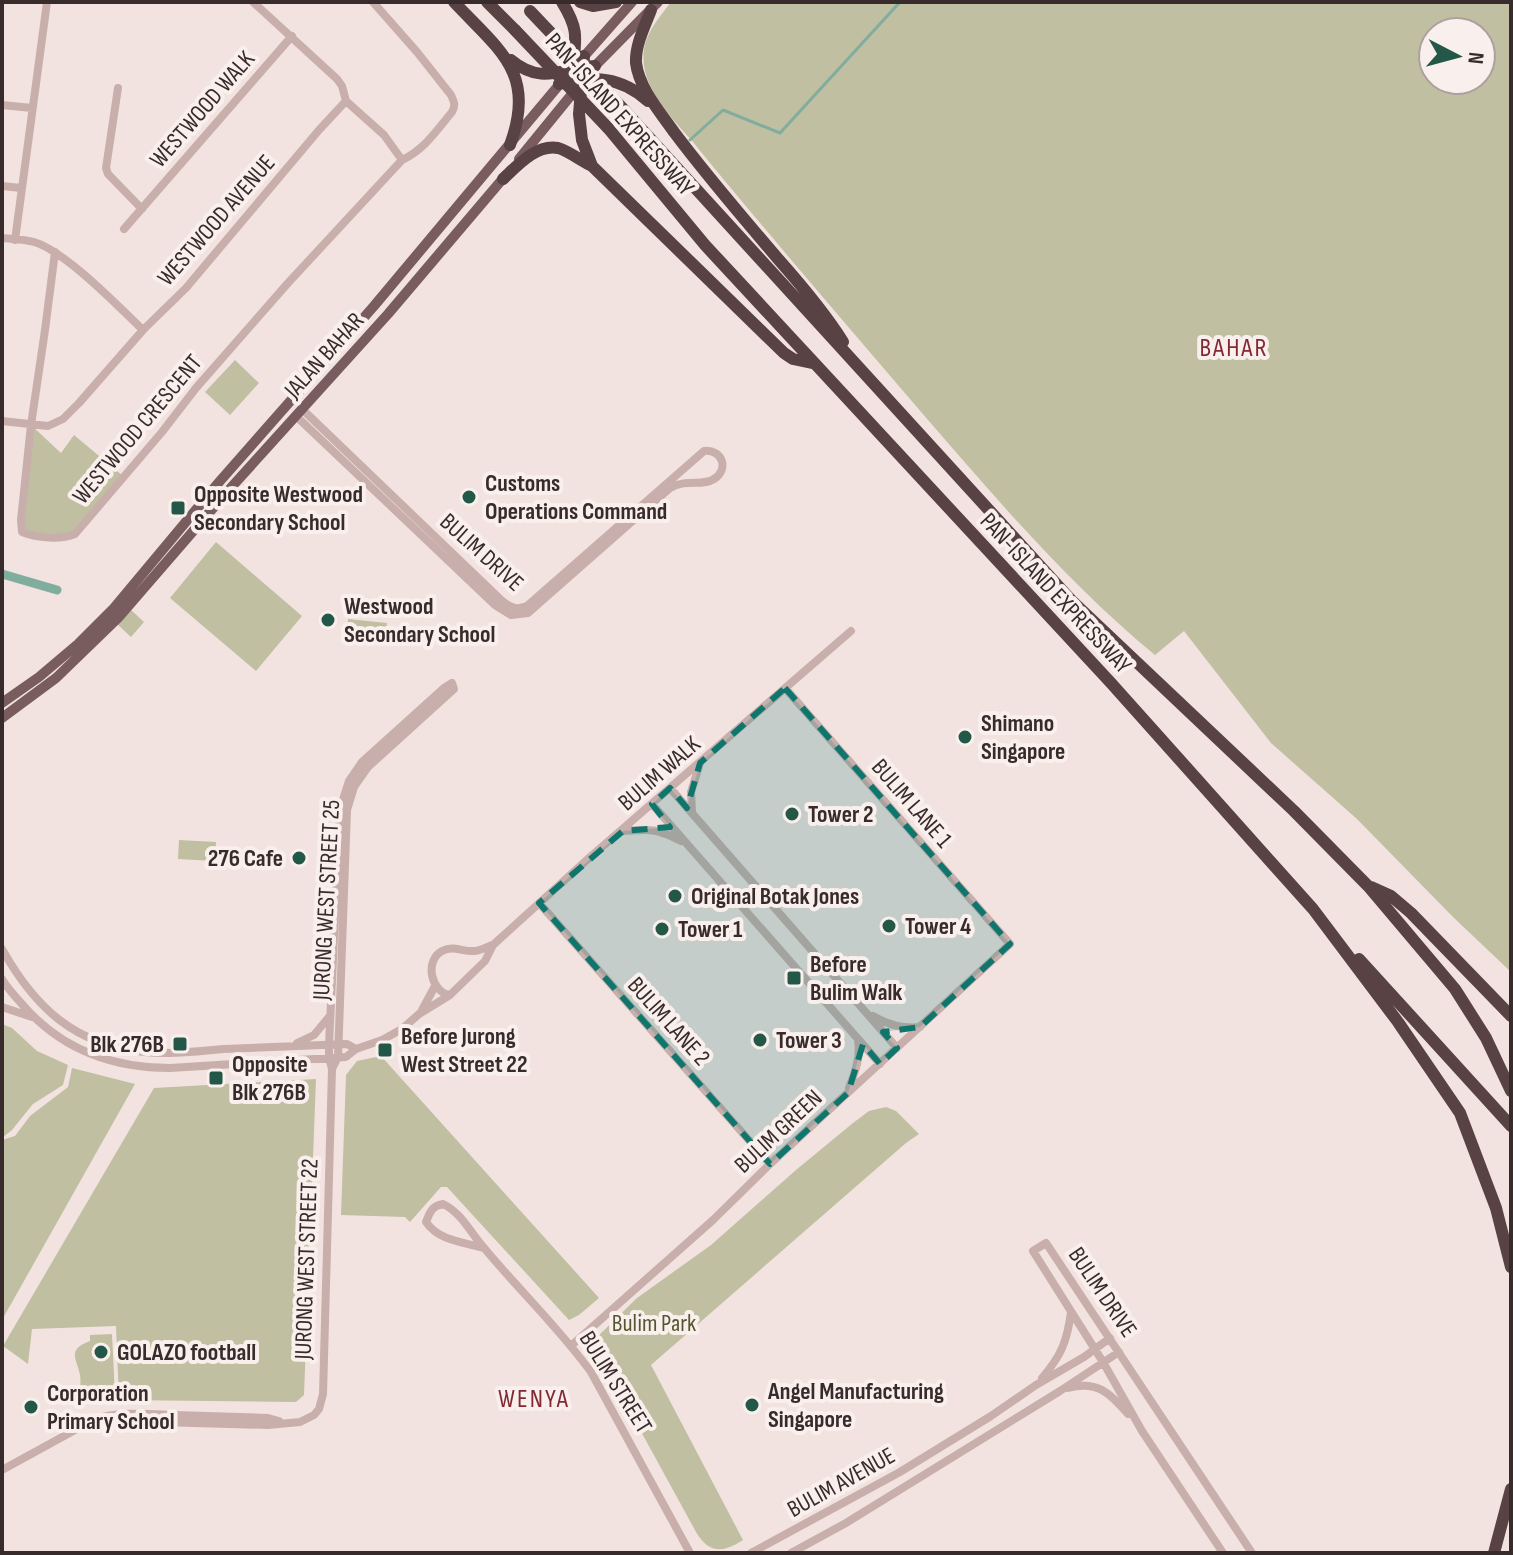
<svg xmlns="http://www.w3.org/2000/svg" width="1513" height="1555" font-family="'Sofia Sans Condensed',sans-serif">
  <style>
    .green { fill: #c0bfa1; fill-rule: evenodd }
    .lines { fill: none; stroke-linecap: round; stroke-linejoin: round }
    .stream { stroke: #81ad9f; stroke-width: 3 }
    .canal { stroke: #81ad9f; stroke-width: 9 }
    .minor { stroke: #c9afac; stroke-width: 8 }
    .major { stroke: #795d5e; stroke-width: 10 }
    .highway { stroke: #584244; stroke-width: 12 }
    .highway-bridge { stroke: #584244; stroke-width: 12 }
    .marked { fill: #0f766e; fill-opacity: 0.2; stroke: #0f766e; stroke-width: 6; stroke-dasharray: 16 10; stroke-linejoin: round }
    .poi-dot { fill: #235747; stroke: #f9efec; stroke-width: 3 }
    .labels { text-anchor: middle; stroke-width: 8; stroke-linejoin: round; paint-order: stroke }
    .street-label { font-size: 24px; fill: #382b2b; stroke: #f9efec }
    .poi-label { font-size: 24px; font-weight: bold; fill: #382b2b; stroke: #f9efec; text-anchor: start }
    .park-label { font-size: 24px; fill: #555530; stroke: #f9efec }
    .neighbourhood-label { font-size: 26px; letter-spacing: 2px; fill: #822934; stroke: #f9efec }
  </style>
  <rect width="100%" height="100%" fill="#f2e3e0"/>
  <path class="green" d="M671,2H1511V972L1453,917L1357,819L1271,743L1184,631L1155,655C1071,586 999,502 928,420C870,352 812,285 755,217C734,192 713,167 693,142C677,124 655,101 647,78C636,44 652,27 671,2ZM1433,32H1481V80H1433Z
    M235,360L259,383L230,415L205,392Z
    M31,425L61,453L74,435L123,476L76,533L65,535L22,532Z
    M216,542L302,616L256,671L170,598Z
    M130,609L144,622L131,637L117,624Z
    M348,619L387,623L384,643L346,639Z
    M179,840L216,842L215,861L178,859Z
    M2,1024L12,1028L37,1051L68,1065L63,1085L33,1104L12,1130L2,1138Z
    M381,1056L599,1298L579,1315L569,1320L447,1187H441L410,1222L405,1217L341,1215L346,1075L357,1061Z
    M72,1068L135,1084L2,1320V1142L5,1139L15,1136L30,1116L68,1087Z
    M316,1079L304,1395L296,1402L119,1400L116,1326L32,1329L28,1364L3,1346L154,1088Z
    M886,1107L896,1111L919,1134L906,1143L651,1365L743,1540C723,1553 709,1554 696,1532L592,1342L637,1298L711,1245L796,1170L853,1123L869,1111Z
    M112,1334L115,1395L80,1396C80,1389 81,1381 80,1375C77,1359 66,1350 90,1341V1335Z"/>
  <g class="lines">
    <path class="stream" d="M690,140L723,110L780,133L900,2"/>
    <path class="canal" d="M2,574L57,590"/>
    <path class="minor" d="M253,2L337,79L342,86L346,101
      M118,88L106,168L108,174L142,209
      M346,101L384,135L402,160
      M2,105L32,108
      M2,186L21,188
      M124,229L292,36
      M2,238C12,239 24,239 34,242C65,251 118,306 143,330
      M15,240L47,2
      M55,252L45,330L31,425L21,520L22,532C37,538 60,540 75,534L162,432L196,388L288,283L402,160C424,150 437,130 452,112C456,105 454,102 451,95L417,52L373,2
      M296,416L495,605L511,615L528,613L670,488C688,478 701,487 714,479C729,470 723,449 704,451L527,606C516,611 509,607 500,599L302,409
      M2,421L48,426L63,419L79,403L143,330L186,288L319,130L346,101
      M670,788L897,1048
      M652,804L880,1064
      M692,812L691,792L700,763
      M623,831C650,829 656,828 681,841
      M539,903L770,1164
      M2,949C35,1008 75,1045 144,1052C170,1055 198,1051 224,1049C265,1047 306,1046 347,1044L356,1049
      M2,979C7,988 14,995 21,1003C60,1049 110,1068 170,1068L346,1057L356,1049L382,1040L402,1029L419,1014L450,995L485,961L493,945L589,858L851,631
      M450,995C431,992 424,961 442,951C453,945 463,952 474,951C480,951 487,947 492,945
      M2,1007L32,1017
      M422,1010L435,986
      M873,1016C888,1025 902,1029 920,1027
      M297,1043L314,1035L329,1017
      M849,1088C855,1072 861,1057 858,1040
      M484,1248C463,1242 439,1241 426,1222C430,1212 432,1206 443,1204C462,1213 471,1234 485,1249C520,1291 559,1328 591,1372L690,1553
      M572,1345L713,1220L770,1164L1010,944L785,688
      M1042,1378C1061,1356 1067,1342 1071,1312
      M1068,1388C1097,1380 1110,1393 1128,1414
      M85,1426L121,1421L268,1425L300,1422L314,1415L319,1409L323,1394L332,1069L329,1058V1045L340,809L349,781L362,762L444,688L452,683L454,689L368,767L354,787L347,810L338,1057L332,1069
      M2,1470L95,1419C120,1411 148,1414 175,1415C206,1416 237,1417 268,1418L279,1421
      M751,1553L900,1472L991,1416L1036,1385L1084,1357L1110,1338
      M791,1553L846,1523L1060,1391L1119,1352
      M1223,1553L1142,1431L1103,1362L1033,1251L1046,1243L1252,1553"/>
    <path class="major" d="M580,61L632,2
      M592,69L658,2
      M519,159L577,88
      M2,703L39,677L78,644L114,608L220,481L374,306L564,79
      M2,718L56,678L118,618L227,492L388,314L506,175"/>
    <path class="highway" d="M454,2C499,50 537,73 510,145
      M487,2L515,30
      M562,2C577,26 577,36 573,63
      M580,2L593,6L616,2
      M651,10C645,26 635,45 636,63C639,88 660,112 674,132C707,176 743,218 779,260C802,286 825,313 843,342
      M584,56L579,114L582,140L592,166
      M511,60C541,85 561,69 595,66
      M559,84C595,76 620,76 648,101
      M625,111L1071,600L1294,811L1368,886L1455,989L1486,1038L1511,1091
      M608,128L705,245L1111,683L1313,909L1398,1022L1460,1113L1496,1208L1511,1267
      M503,179C517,166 536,144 558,148C567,150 583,162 592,166L784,353L793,359L812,363
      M1371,887L1391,896L1411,913L1511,1016
      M1359,959L1511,1126
      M1494,1553L1511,1489"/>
    <path class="highway-bridge" d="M530,11L625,111
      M515,30L608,128"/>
  </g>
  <path class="marked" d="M785,688L1010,944L920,1027L883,1032L897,1048L880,1064L863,1044L848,1093L770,1164L539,903L623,831L670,827L652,804L670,788L687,808L700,763Z"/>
  <g class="poi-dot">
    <circle cx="469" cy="497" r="8"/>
    <rect x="170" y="500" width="16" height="16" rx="4"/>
    <circle cx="328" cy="620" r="8"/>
    <circle cx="965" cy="737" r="8"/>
    <circle cx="792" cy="814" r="8"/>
    <circle cx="299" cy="858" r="8"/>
    <circle cx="675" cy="896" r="8"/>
    <circle cx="889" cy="926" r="8"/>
    <circle cx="662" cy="929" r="8"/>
    <rect x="786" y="970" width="16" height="16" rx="4"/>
    <circle cx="760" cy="1040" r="8"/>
    <rect x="172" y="1036" width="16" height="16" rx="4"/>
    <rect x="377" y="1042" width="16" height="16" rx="4"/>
    <rect x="208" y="1070" width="16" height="16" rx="4"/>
    <circle cx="101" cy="1352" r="8"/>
    <circle cx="752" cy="1405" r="8"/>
    <circle cx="31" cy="1407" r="8"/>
  </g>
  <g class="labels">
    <g class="street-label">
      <text transform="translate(202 109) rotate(-49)" y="8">WESTWOOD WALK</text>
      <text transform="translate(620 114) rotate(48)" y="8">PAN-ISLAND EXPRESSWAY</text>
      <text transform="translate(216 220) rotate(-49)" y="8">WESTWOOD AVENUE</text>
      <text transform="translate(324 355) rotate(-48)" y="8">JALAN BAHAR</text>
      <text transform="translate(137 429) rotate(-50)" y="8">WESTWOOD CRESCENT</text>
      <text transform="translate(482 552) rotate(42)" y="8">BULIM DRIVE</text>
      <text transform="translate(1056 593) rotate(47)" y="8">PAN-ISLAND EXPRESSWAY</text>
      <text transform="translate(659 773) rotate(-41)" y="8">BULIM WALK</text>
      <text transform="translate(912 803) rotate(49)" y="8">BULIM LANE 1</text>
      <text transform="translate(326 900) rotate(-87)" y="8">JURONG WEST STREET 25</text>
      <text transform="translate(669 1021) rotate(48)" y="8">BULIM LANE 2</text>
      <text transform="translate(778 1131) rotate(-43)" y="8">BULIM GREEN</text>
      <text transform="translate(306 1259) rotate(-88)" y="8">JURONG WEST STREET 22</text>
      <text transform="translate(1103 1292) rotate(56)" y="8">BULIM DRIVE</text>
      <text transform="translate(616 1382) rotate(58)" y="8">BULIM STREET</text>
      <text transform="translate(841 1482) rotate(-29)" y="8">BULIM AVENUE</text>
    </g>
    <g class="poi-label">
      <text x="485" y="491">Customs<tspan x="485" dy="28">Operations Command</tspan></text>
      <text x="194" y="502">Opposite Westwood<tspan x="194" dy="28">Secondary School</tspan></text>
      <text x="344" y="614">Westwood<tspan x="344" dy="28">Secondary School</tspan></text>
      <text x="981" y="731">Shimano<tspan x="981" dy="28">Singapore</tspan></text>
      <text x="808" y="822">Tower 2</text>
      <text x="283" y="866" text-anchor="end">276 Cafe</text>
      <text x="691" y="904">Original Botak Jones</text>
      <text x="905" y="934">Tower 4</text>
      <text x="678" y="937">Tower 1</text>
      <text x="810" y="972">Before<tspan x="810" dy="28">Bulim Walk</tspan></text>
      <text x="401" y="1044">Before Jurong<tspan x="401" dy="28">West Street 22</tspan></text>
      <text x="776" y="1048">Tower 3</text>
      <text x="164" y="1052" text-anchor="end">Blk 276B</text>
      <text x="232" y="1072">Opposite<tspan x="232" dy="28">Blk 276B</tspan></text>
      <text x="117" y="1360">GOLAZO football</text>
      <text x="768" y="1399">Angel Manufacturing<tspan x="768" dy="28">Singapore</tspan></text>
      <text x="47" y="1401">Corporation<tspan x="47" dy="28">Primary School</tspan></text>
    </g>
    <g class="park-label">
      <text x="654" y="1331">Bulim Park</text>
    </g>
    <g class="neighbourhood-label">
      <text x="1234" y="356">BAHAR</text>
      <text x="534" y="1407">WENYA</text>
    </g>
  </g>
  <rect width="1513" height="1555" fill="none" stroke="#382b2b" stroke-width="8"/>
  <g transform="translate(1457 56) rotate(96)"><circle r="38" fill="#f9efec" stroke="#aca19f" stroke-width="2"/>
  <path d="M0-6L14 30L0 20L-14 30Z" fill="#235747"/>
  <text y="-12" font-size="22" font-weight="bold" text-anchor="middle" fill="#382b2b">N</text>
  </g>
</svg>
